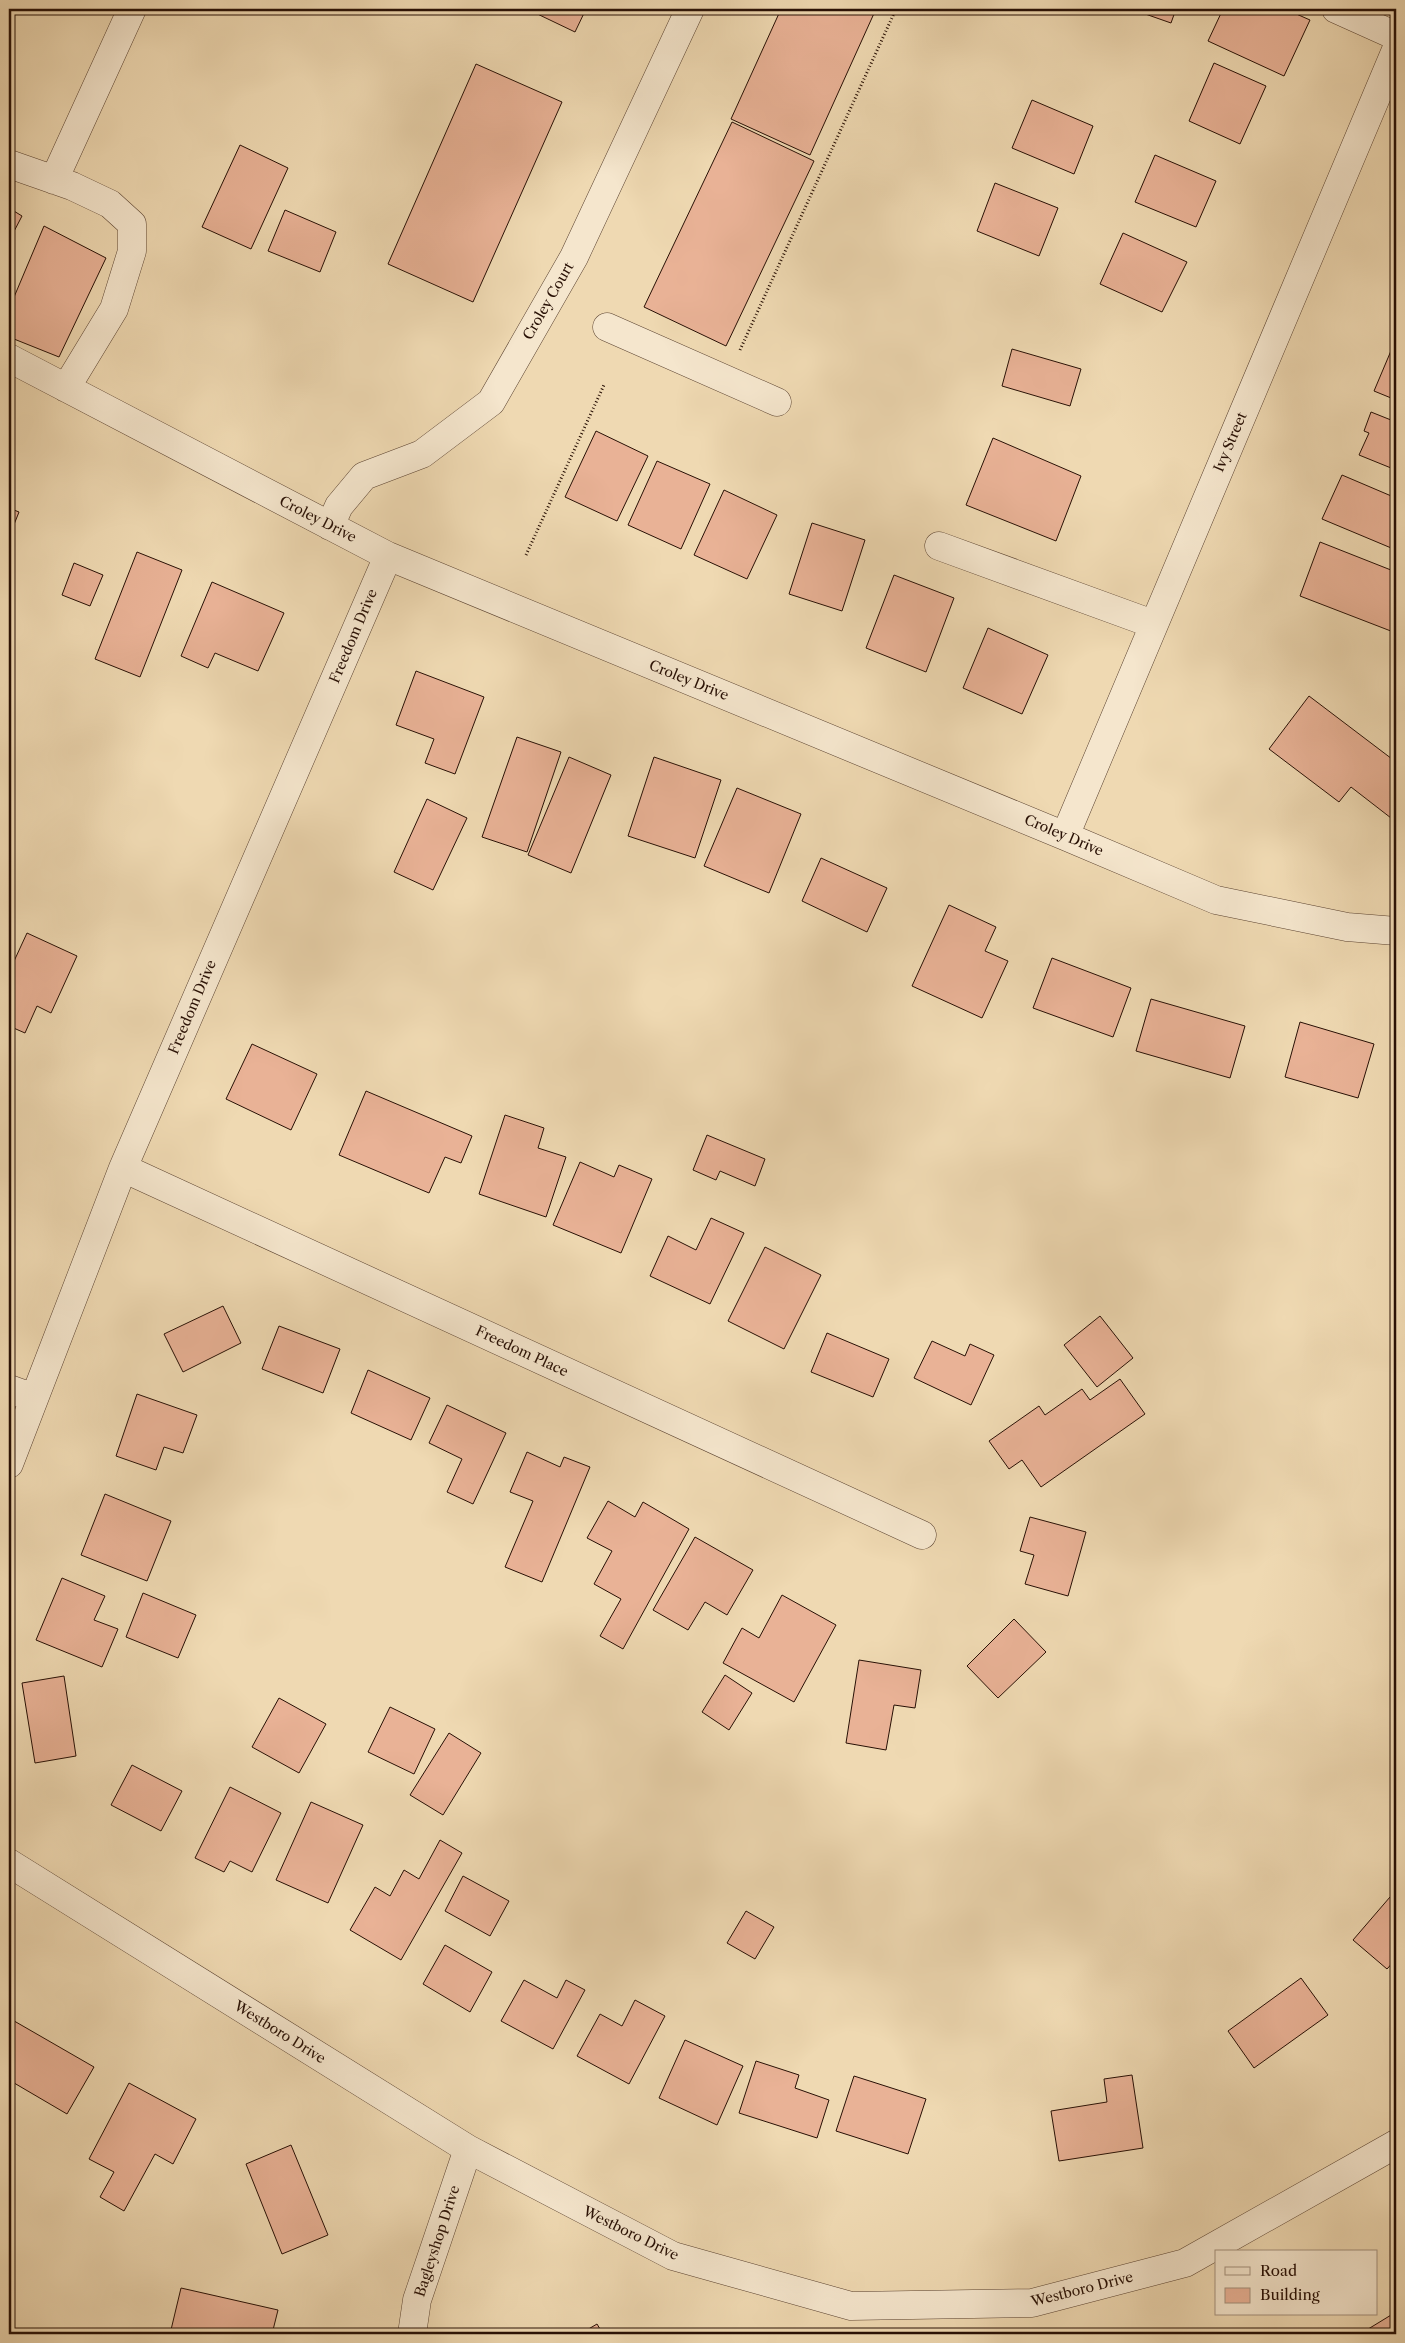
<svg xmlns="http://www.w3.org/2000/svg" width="1405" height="2343" font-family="'Libre Caslon Text',serif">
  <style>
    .building { fill: #e9b296; stroke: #281005 }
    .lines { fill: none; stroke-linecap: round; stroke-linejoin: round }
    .minor-casing { stroke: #5a4230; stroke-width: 29 }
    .path { stroke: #281005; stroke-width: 3; stroke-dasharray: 1 2.5; stroke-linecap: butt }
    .minor { stroke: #f5e6cd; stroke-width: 28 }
    .labels { text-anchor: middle; stroke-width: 4.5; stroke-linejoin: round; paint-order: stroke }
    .street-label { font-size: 14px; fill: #281005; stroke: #f5e6cd }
  </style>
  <rect width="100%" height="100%" fill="#efd9b2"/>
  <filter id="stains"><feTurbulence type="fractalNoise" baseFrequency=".004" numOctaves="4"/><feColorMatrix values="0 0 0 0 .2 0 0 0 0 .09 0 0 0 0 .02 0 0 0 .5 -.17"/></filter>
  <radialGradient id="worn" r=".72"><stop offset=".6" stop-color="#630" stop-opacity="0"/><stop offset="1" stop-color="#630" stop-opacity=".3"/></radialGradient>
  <path class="building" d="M527,9H586L575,32Z
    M781,9H876L810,155L731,119Z
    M1131,9H1176L1171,23Z
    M1223,9H1285L1310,20L1284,76L1208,41Z
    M1214,63L1266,86L1240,144L1189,121Z
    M476,64L562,102L473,302L388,264Z
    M1032,100L1093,126L1074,174L1012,148Z
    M732,122L814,161L726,346L644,307Z
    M240,145L288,168L251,249L202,227Z
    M1155,155L1216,181L1196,227L1135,202Z
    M995,183L1058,208L1039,256L977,231Z
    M9,208L22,216L9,241Z
    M285,210L336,232L320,272L268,251Z
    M44,226L106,258L59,357L9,337V309Z
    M1123,233L1187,262L1162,312L1100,284Z
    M1393,346L1396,347V400L1374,391Z
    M1012,349L1081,369L1070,406L1002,386Z
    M1371,412L1396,422V470L1359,455L1369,433L1364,431Z
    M596,431L648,456L617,521L565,497Z
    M993,438L1081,476L1056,541L966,505Z
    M657,461L710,484L681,549L628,525Z
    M1342,475L1396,498V550L1322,519Z
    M724,490L777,515L747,579L694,555Z
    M9,508L19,512L9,537Z
    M812,523L865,540L842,611L789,594Z
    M1320,542L1396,572V633L1300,596Z
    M137,552L182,570L140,677L95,659Z
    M74,563L103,575L90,606L62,595Z
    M894,575L954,598L926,672L866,648Z
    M212,582L284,613L258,671L215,653L208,668L181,656Z
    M988,628L1048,655L1022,714L963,688Z
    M416,671L484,697L455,774L425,763L434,739L396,725Z
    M1309,696L1396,762V811L1391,818L1351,787L1339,802L1269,749Z
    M517,737L561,752L527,852L482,837Z
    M569,757L611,775L571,873L528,855Z
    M654,757L721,780L695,858L628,836Z
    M737,788L801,814L769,893L704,866Z
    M427,799L467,818L433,890L394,872Z
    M821,858L887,888L867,932L802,901Z
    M949,905L996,927L985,951L1008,961L982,1018L912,986Z
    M27,933L77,956L51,1013L37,1006L25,1033L9,1026V972Z
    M1052,958L1131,988L1113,1037L1033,1008Z
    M1151,999L1245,1026L1230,1078L1136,1051Z
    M1300,1022L1374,1044L1358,1098L1285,1077Z
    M252,1044L317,1074L291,1130L226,1099Z
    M366,1091L472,1136L461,1163L445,1157L429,1193L339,1155Z
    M505,1115L544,1128L538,1148L566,1157L546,1217L479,1194Z
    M707,1135L765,1159L755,1186L720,1171L716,1180L693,1170Z
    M580,1162L614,1177L619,1165L652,1179L621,1253L553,1225Z
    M711,1218L744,1233L710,1304L650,1276L668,1236L696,1250Z
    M765,1247L821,1275L784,1349L728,1321Z
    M223,1306L241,1343L183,1372L164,1334Z
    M1100,1316L1133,1358L1097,1387L1064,1345Z
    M279,1326L340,1349L323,1393L262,1369Z
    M827,1333L889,1359L873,1397L811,1372Z
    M932,1341L965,1356L970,1344L994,1355L971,1405L914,1378Z
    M368,1370L430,1398L411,1440L351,1413Z
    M1120,1379L1145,1414L1041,1487L1022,1460L1009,1469L989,1441L1039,1406L1045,1415L1082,1389L1090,1400Z
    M137,1394L197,1415L183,1453L164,1447L156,1470L116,1456Z
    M447,1405L506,1433L473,1504L447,1492L462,1459L429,1443Z
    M527,1452L560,1467L564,1457L590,1467L542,1582L505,1567L533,1501L510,1492Z
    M105,1494L171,1521L147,1581L81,1555Z
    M608,1501L635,1517L643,1502L689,1529L623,1649L600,1636L621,1599L594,1584L612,1551L587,1538Z
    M1030,1517L1086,1532L1068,1596L1025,1584L1034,1555L1020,1551Z
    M695,1537L753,1570L727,1615L705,1602L688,1630L653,1610Z
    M62,1578L105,1596L94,1620L118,1629L102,1667L36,1640Z
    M143,1593L196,1615L178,1658L126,1637Z
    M782,1595L836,1625L794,1702L723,1663L742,1628L759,1638Z
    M1014,1619L1046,1652L998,1698L967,1666Z
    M859,1660L921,1670L915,1708L894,1705L886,1750L846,1743Z
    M725,1675L752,1693L729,1730L702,1712Z
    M64,1676L76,1756L35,1763L22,1683Z
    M279,1698L326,1724L299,1773L252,1747Z
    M390,1707L435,1729L414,1774L368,1752Z
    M449,1733L481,1753L443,1815L410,1795Z
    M132,1765L182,1791L161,1831L111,1805Z
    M230,1787L281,1813L252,1872L230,1861L224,1872L195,1858Z
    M311,1802L363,1825L328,1903L276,1880Z
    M440,1840L462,1853L401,1960L350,1930L375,1887L390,1896L404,1870L419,1879Z
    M463,1876L509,1901L490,1936L445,1911Z
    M1390,1897L1396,1903V1959L1387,1969L1353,1940Z
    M746,1911L774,1927L755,1959L727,1943Z
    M445,1945L492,1972L470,2012L423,1984Z
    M1301,1978L1328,2015L1254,2068L1228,2031Z
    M524,1980L557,1998L566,1980L585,1990L553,2049L501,2021Z
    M635,2000L665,2016L629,2084L577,2056L600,2014L622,2026Z
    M9,2018L94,2067L67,2114L9,2080Z
    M685,2040L743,2066L717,2125L659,2098Z
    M756,2061L799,2075L795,2088L829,2100L817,2138L739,2113Z
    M1132,2075L1143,2148L1059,2161L1051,2111L1107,2102L1104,2079Z
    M854,2076L926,2099L908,2154L836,2131Z
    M129,2083L196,2119L173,2164L155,2154L124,2211L100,2197L114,2172L89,2159Z
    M291,2145L328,2235L282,2254L246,2164Z
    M181,2288L278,2310L272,2334H170Z
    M1396,2312V2334H1360Z
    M597,2324L603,2334H580Z"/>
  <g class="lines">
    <defs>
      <path id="minor" d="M1336,9L1396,36
        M9,164L72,186L110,204L132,224V251L114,309L66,388
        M54,180L132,9
        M607,327L777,402
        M9,358L388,556L1065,836L1216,900L1347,927L1396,931
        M330,526L339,506L364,476L422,454L491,402L574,257L690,9
        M939,546L1153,624
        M1065,836L1396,50
        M123,1168L922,1535
        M9,1389L34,1398
        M9,1464L123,1168L388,556
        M9,1863L468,2149L673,2256L851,2306L1032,2303L1185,2263L1396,2144
        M412,2334L417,2300L468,2149"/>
    </defs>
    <use href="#minor" class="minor-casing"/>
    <path class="path" d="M740,350L896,9
      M526,555L604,385"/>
    <use href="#minor" class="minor"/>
  </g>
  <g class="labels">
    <g class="street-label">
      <text transform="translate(548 301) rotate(-60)" y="5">Croley Court</text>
      <text transform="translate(1230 442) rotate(-67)" y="5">Ivy Street</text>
      <text transform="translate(318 519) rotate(27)" y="5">Croley Drive</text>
      <text transform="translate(353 636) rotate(-67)" y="5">Freedom Drive</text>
      <text transform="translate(689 680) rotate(22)" y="5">Croley Drive</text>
      <text transform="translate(1064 835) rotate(23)" y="5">Croley Drive</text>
      <text transform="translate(192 1007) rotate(-67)" y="5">Freedom Drive</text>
      <text transform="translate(522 1351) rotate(25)" y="5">Freedom Place</text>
      <text transform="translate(280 2032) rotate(32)" y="5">Westboro Drive</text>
      <text transform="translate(631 2233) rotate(26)" y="5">Westboro Drive</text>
      <text transform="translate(437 2241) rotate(-72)" y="5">Bagleyshop Drive</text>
      <text transform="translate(1082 2289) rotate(-14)" y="5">Westboro Drive</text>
    </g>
  </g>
  <rect width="1405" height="2343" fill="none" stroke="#efd9b2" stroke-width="30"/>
  <rect x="10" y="10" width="1385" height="2323" fill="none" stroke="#281005" stroke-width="2.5"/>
  <rect x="15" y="15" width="1375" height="2313" fill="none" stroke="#281005"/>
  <rect x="1215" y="2250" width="162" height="65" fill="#f5e6cd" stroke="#a3907d"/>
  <rect x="1225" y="2267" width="25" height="8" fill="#f5e6cd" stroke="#a3907d"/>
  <text x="1260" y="2276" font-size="15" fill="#281005">Road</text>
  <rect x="1225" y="2288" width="25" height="15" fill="#e9b296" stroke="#a3907d"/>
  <text x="1260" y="2300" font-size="15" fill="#281005">Building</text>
  <rect width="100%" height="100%" filter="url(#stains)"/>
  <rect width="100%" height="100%" fill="url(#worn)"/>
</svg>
